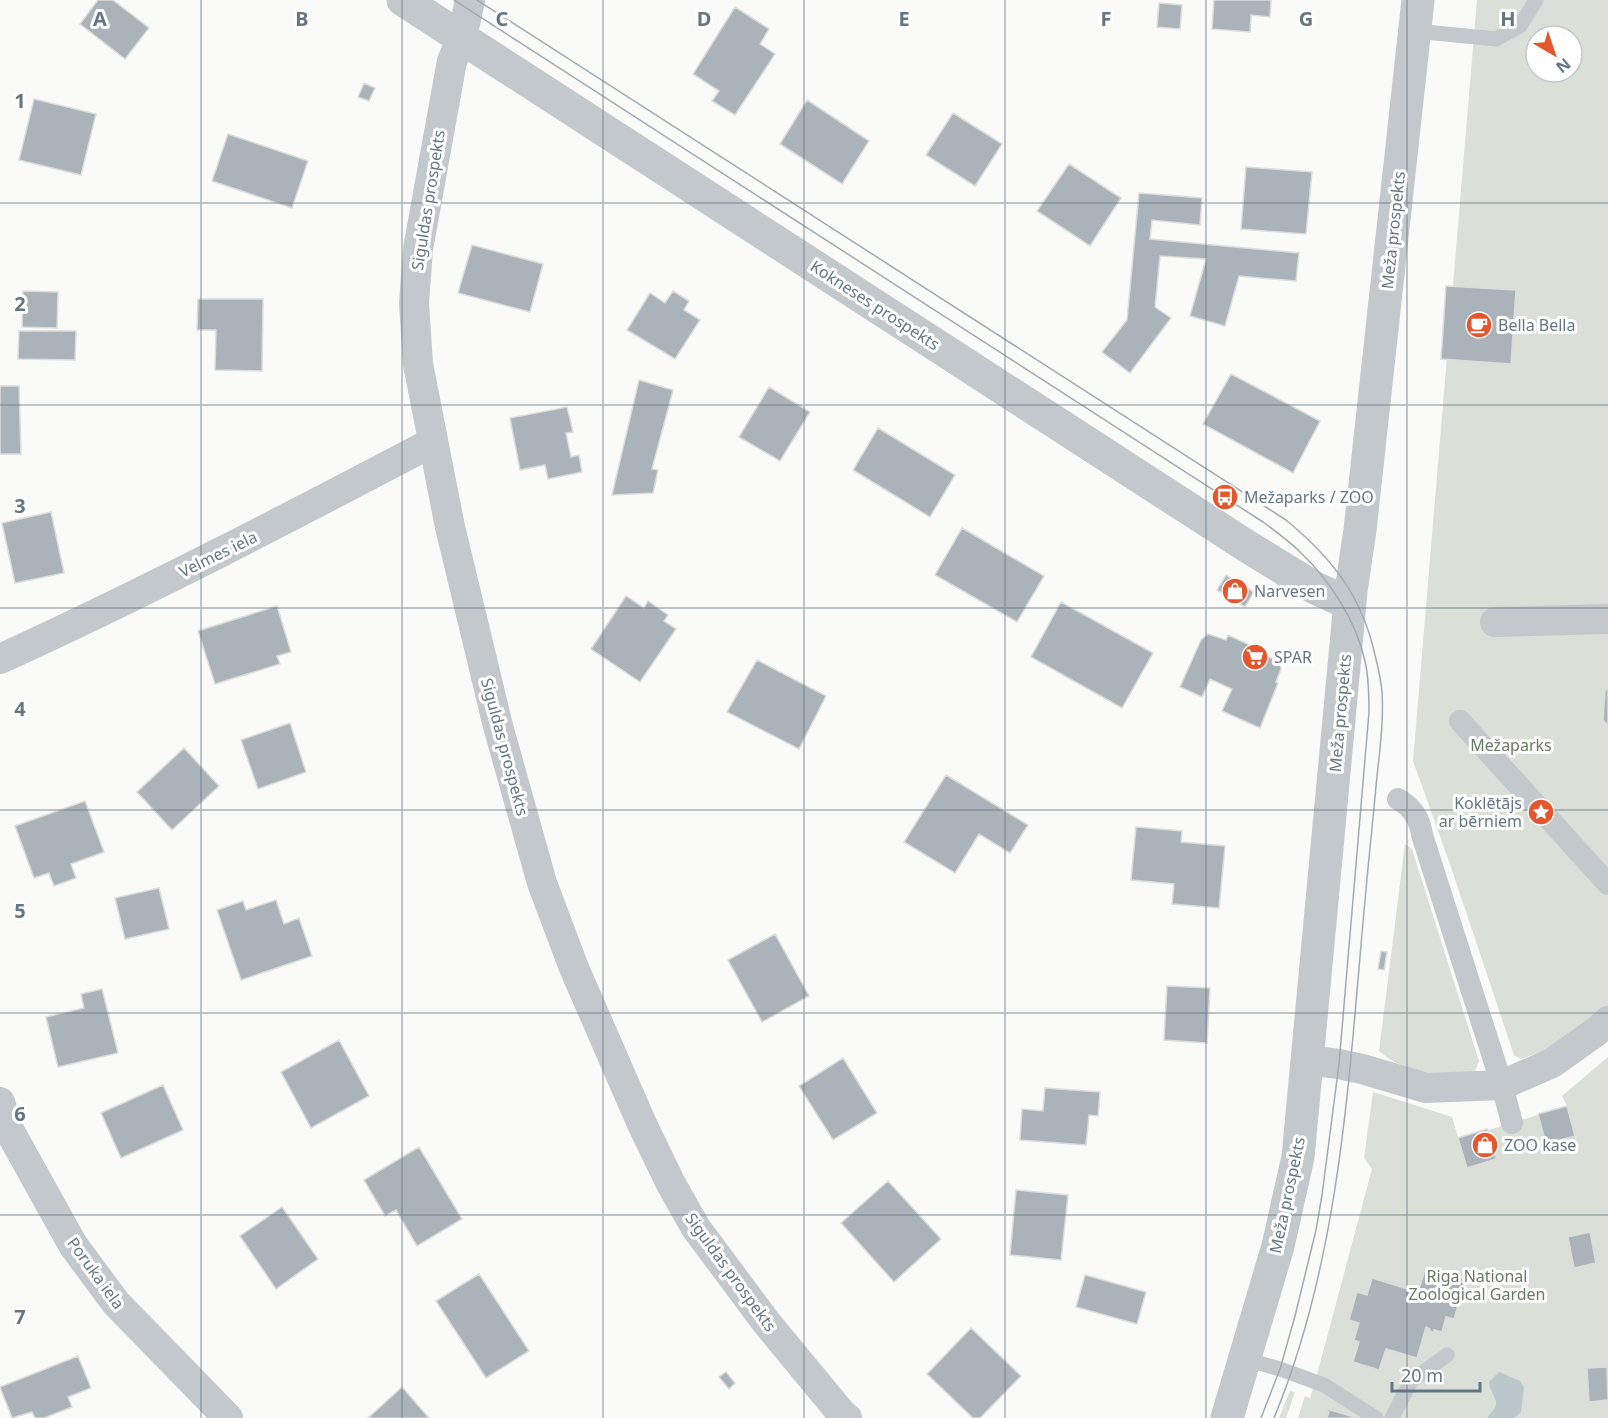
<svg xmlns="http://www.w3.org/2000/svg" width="1608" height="1418" font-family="'Noto Sans',sans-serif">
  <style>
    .green { fill: #dadfd7; fill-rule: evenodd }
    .water { fill: #bbc7cb }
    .building { fill: #aab3b9; stroke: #dcdcda; stroke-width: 1.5 }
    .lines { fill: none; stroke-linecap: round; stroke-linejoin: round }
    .service { stroke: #c3c8cc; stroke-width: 15 }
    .pedestrian { stroke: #c3c8cc; stroke-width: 22 }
    .minor { stroke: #c3c8cc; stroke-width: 30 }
    .tertiary { stroke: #c3c8cc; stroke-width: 33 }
    .tram { stroke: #a2aab0; stroke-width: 1.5 }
    .grid { fill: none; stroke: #657683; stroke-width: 1.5; stroke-opacity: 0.55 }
    .labels { text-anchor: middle; stroke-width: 6; stroke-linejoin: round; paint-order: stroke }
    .street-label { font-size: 16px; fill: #657683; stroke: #fff }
    .poi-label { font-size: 16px; fill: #657683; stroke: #fff; text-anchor: start }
    .park-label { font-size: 16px; fill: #687a64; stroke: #fff }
    .grid-label { font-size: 20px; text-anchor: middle; font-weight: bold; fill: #657683; stroke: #fff; stroke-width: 6; stroke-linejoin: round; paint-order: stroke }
  </style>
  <rect width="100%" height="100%" fill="#fafaf8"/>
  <path class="green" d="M1477,0H1608V1032L1548,1049L1521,1059L1514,1055L1451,867L1413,761ZM1536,36H1572V72H1536Z
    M1405,844L1412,849L1479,1061L1474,1074C1441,1076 1405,1074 1379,1051Z
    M1608,1057V1418H1298L1305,1396L1310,1398L1315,1382L1372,1169L1364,1158L1373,1092L1452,1117L1458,1137L1487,1129L1489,1130L1567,1106L1562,1096Z
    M1290,1391L1295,1392L1286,1418H1279Z"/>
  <path class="water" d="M1499,1372L1520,1381L1524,1387L1521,1412L1514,1418H1487C1490,1414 1495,1409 1496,1405C1498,1399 1489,1391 1489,1382Z"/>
  <path class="building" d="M98,0H113L149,28L125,59L80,24Z
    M1214,0H1271L1270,17L1251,15L1250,32L1212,29Z
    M1159,3L1182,5L1180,29L1157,27Z
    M735,7L769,29L760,44L775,54L735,115L712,101L719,91L693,74Z
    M364,83L375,88L369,101L358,97Z
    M34,99L96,114L81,175L19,160Z
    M807,100L869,141L842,184L780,144Z
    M953,113L1002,144L975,186L926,155Z
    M228,134L308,161L292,208L212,181Z
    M1069,164L1121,198L1090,246L1037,211Z
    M1246,167L1312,172L1306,234L1241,229Z
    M1139,193L1202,198L1200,225L1152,220L1150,239L1299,253L1296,281L1239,276L1225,326L1190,316L1206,259L1160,256L1155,307L1171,318L1130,373L1102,352L1127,320Z
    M472,245L543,264L530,312L458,293Z
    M1446,286L1516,290L1511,364L1441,359Z
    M23,291L58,292L57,328L22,327Z
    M673,291L689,301L684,310L700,320L675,359L627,330L650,293L665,303Z
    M198,299H263L262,371L215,370L216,330H197Z
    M19,331H76L75,360L18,359Z
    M1231,374L1320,421L1293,473L1203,424Z
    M639,380L673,390L652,469L658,470L653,493L612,495Z
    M0,386H19L21,454H0Z
    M769,387L810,412L780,461L739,437Z
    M567,407L573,432L566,433L571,457L579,455L582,472L548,479L545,465L520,470L510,418Z
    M878,428L955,475L930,517L853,470Z
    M51,512L64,573L15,583L2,523Z
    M962,528L1044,576L1017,622L935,575Z
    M1226,575L1254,592L1245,607L1217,590Z
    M626,596L644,608L648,601L668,615L664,621L676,629L640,682L591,649Z
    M1061,602L1153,653L1122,708L1031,657Z
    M277,606L291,652L277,656L280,664L215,684L198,631Z
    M1208,634L1226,640L1228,635L1265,652L1264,654L1280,663L1281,669L1276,682L1278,683L1260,728L1222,711L1232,689L1210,679L1202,697L1180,687L1201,640Z
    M757,660L826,696L799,749L727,712Z
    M1608,688V725L1603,720L1605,691Z
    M290,723L306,772L258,789L241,740Z
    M184,748L219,786L172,830L137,792Z
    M946,775L1028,825L1010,853L979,834L955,873L904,842Z
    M85,801L104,852L71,864L76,878L54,886L49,873L34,878L15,826Z
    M1136,827L1182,831L1181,842L1225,846L1219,908L1172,904L1174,884L1131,880Z
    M159,888L169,929L125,939L115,898Z
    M276,900L284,924L299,918L312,956L241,980L217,910L243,901L246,910Z
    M775,934L809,996L762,1022L728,960Z
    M1381,951L1387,952L1384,970L1378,969Z
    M1167,986L1210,988L1207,1043L1164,1040Z
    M102,989L118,1053L58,1067L46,1017L84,1008L81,994Z
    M339,1040L369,1096L311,1128L281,1072Z
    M843,1058L877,1113L833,1140L799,1086Z
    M163,1085L183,1130L121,1158L101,1113Z
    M1045,1088L1100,1092L1098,1116L1089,1115L1086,1145L1020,1140L1022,1109L1043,1111Z
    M1567,1106L1575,1136L1546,1144L1538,1114Z
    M1487,1129L1496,1159L1467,1168L1458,1138Z
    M419,1147L462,1219L417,1246L396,1210L385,1216L364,1180Z
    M888,1181L941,1239L894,1282L841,1223Z
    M1016,1190L1068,1195L1061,1260L1010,1255Z
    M282,1207L318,1259L276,1289L240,1236Z
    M1590,1232L1596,1263L1574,1268L1568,1237Z
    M1426,1267L1466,1279L1454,1319L1446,1317L1442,1332L1434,1330V1332L1429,1331L1430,1329L1426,1327L1417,1358L1386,1349L1379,1370L1353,1362L1359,1342L1354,1340L1359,1323L1349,1320L1357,1292L1367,1295L1372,1278L1418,1292Z
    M479,1274L529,1351L486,1378L436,1301Z
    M1085,1275L1146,1292L1137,1324L1076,1307Z
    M971,1328L1021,1376L980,1418H973L927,1374Z
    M78,1356L91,1388L68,1397L72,1407L44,1418H35L32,1412L12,1418L0,1387Z
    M1607,1367L1608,1400L1589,1402L1587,1368Z
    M726,1372L735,1383L729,1389L719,1377Z
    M402,1387L429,1418H368Z
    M1327,1409L1354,1417V1418H1327L1329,1412L1327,1411Z"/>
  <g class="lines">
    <path class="service" d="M1415,31L1496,39L1520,26L1536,0
      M1245,1359L1280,1369L1324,1385L1376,1418
      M1392,1418L1411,1381L1447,1355"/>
    <path class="pedestrian" d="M1460,721L1608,884
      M1398,799C1412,807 1420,819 1422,835L1502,1085L1512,1123"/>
    <path class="minor" d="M470,0L462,38L452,61L418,249L414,303L418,364L450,527L498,726L542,883L574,968L642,1124L671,1184L696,1228L766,1322L842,1414L847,1418
      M1495,622L1608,619
      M0,659C147,592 290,517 433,442
      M1307,1060L1339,1064L1362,1069L1426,1088L1502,1085L1552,1063L1597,1031L1608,1021
      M0,1102L8,1128L73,1245L116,1303L228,1418"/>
    <path class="tertiary" d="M403,0L1245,545L1315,588L1350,604
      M1227,1418L1278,1246L1298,1157L1351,591L1360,530L1418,0"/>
    <path class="tram" d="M454,0L1263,522C1275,531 1288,540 1299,551C1329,579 1356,620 1365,661C1369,678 1369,695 1369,712L1339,1064L1322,1195L1316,1230L1295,1316L1280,1369L1261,1418
      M477,0L1286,520C1332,558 1362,596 1375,655C1378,667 1381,680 1382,692C1384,723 1379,756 1376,786C1373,821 1369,855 1366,890C1349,1067 1343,1251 1274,1418"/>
  </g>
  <path class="grid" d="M201,0V1418M402,0V1418M603,0V1418M804,0V1418M1005,0V1418M1206,0V1418M1407,0V1418M0,203H1608M0,405H1608M0,608H1608M0,810H1608M0,1013H1608M0,1215H1608"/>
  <defs>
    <symbol id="cafe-disc" viewBox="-11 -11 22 22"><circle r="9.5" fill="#e4572e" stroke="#fff"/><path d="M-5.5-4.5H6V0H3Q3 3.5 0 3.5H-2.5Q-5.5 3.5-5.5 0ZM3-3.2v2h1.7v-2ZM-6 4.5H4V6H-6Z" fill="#fff"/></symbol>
    <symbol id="bus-disc" viewBox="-11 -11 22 22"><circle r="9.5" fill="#e4572e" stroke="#fff"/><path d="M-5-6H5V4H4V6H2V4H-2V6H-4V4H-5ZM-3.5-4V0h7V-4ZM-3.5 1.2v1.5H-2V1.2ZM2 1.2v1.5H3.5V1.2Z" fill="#fff"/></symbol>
    <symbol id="shop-disc" viewBox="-11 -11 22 22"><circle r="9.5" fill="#e4572e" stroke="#fff"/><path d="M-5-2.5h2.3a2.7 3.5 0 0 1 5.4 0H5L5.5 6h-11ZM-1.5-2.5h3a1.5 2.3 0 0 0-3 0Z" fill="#fff"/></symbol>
    <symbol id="supermarket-disc" viewBox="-11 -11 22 22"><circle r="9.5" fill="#e4572e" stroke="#fff"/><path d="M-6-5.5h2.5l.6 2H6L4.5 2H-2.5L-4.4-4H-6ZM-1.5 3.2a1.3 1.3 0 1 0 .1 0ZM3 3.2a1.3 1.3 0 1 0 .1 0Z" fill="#fff"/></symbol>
    <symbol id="sight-disc" viewBox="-11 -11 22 22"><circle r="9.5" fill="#e4572e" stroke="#fff"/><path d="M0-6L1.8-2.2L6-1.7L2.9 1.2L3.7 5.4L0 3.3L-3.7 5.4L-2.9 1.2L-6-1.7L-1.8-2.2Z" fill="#fff"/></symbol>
  </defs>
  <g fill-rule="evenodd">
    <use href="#cafe-disc" x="1464" y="310" width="30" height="30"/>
    <use href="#bus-disc" x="1210" y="482" width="30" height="30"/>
    <use href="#shop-disc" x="1220" y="576" width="30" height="30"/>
    <use href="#supermarket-disc" x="1240" y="642" width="30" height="30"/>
    <use href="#sight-disc" x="1526" y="797" width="30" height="30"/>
    <use href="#shop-disc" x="1470" y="1130" width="30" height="30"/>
  </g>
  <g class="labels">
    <g class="street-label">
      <text transform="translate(428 200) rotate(-81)" y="6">Siguldas prospekts</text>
      <text transform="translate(1393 230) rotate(-84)" y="6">Meža prospekts</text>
      <text transform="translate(875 305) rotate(33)" y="6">Kokneses prospekts</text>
      <text transform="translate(218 554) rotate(-26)" y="6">Velmes iela</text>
      <text transform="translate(1340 713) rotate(-85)" y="6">Meža prospekts</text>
      <text transform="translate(505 747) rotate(75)" y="6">Siguldas prospekts</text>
      <text transform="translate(1287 1195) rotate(-78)" y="6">Meža prospekts</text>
      <text transform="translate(731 1272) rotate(54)" y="6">Siguldas prospekts</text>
      <text transform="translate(96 1273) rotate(54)" y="6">Poruka iela</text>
    </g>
    <g class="poi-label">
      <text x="1498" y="331">Bella Bella</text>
      <text x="1244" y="503">Mežaparks / ZOO</text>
      <text x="1254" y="597">Narvesen</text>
      <text x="1274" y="663">SPAR</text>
      <text x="1522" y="809" text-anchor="end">Koklētājs<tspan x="1522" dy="18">ar bērniem</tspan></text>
      <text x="1504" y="1151">ZOO kase</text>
    </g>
    <g class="park-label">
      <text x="1511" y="751">Mežaparks</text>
      <text x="1477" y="1282">Riga National<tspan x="1477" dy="18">Zoological Garden</tspan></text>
    </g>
  </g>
  <g class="grid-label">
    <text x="100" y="26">A</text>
    <text x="302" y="26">B</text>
    <text x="502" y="26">C</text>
    <text x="704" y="26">D</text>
    <text x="904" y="26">E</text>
    <text x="1106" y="26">F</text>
    <text x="1306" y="26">G</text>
    <text x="1508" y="26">H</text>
    <text x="20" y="108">1</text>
    <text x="20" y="311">2</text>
    <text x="20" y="513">3</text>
    <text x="20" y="716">4</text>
    <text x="20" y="918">5</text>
    <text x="20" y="1121">6</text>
    <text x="20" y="1324">7</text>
  </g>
  <g transform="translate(1554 54) rotate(141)"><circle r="28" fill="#ffffff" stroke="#c1c8cd" stroke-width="1.5"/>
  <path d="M0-4.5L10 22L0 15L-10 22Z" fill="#e4572e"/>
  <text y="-9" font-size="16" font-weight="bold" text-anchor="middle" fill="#657683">N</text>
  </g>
  <path d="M1392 1382v9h88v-9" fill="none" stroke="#657683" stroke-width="3"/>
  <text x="1401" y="1382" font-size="18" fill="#657683" stroke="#ffffff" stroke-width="4.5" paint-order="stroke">20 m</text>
</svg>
